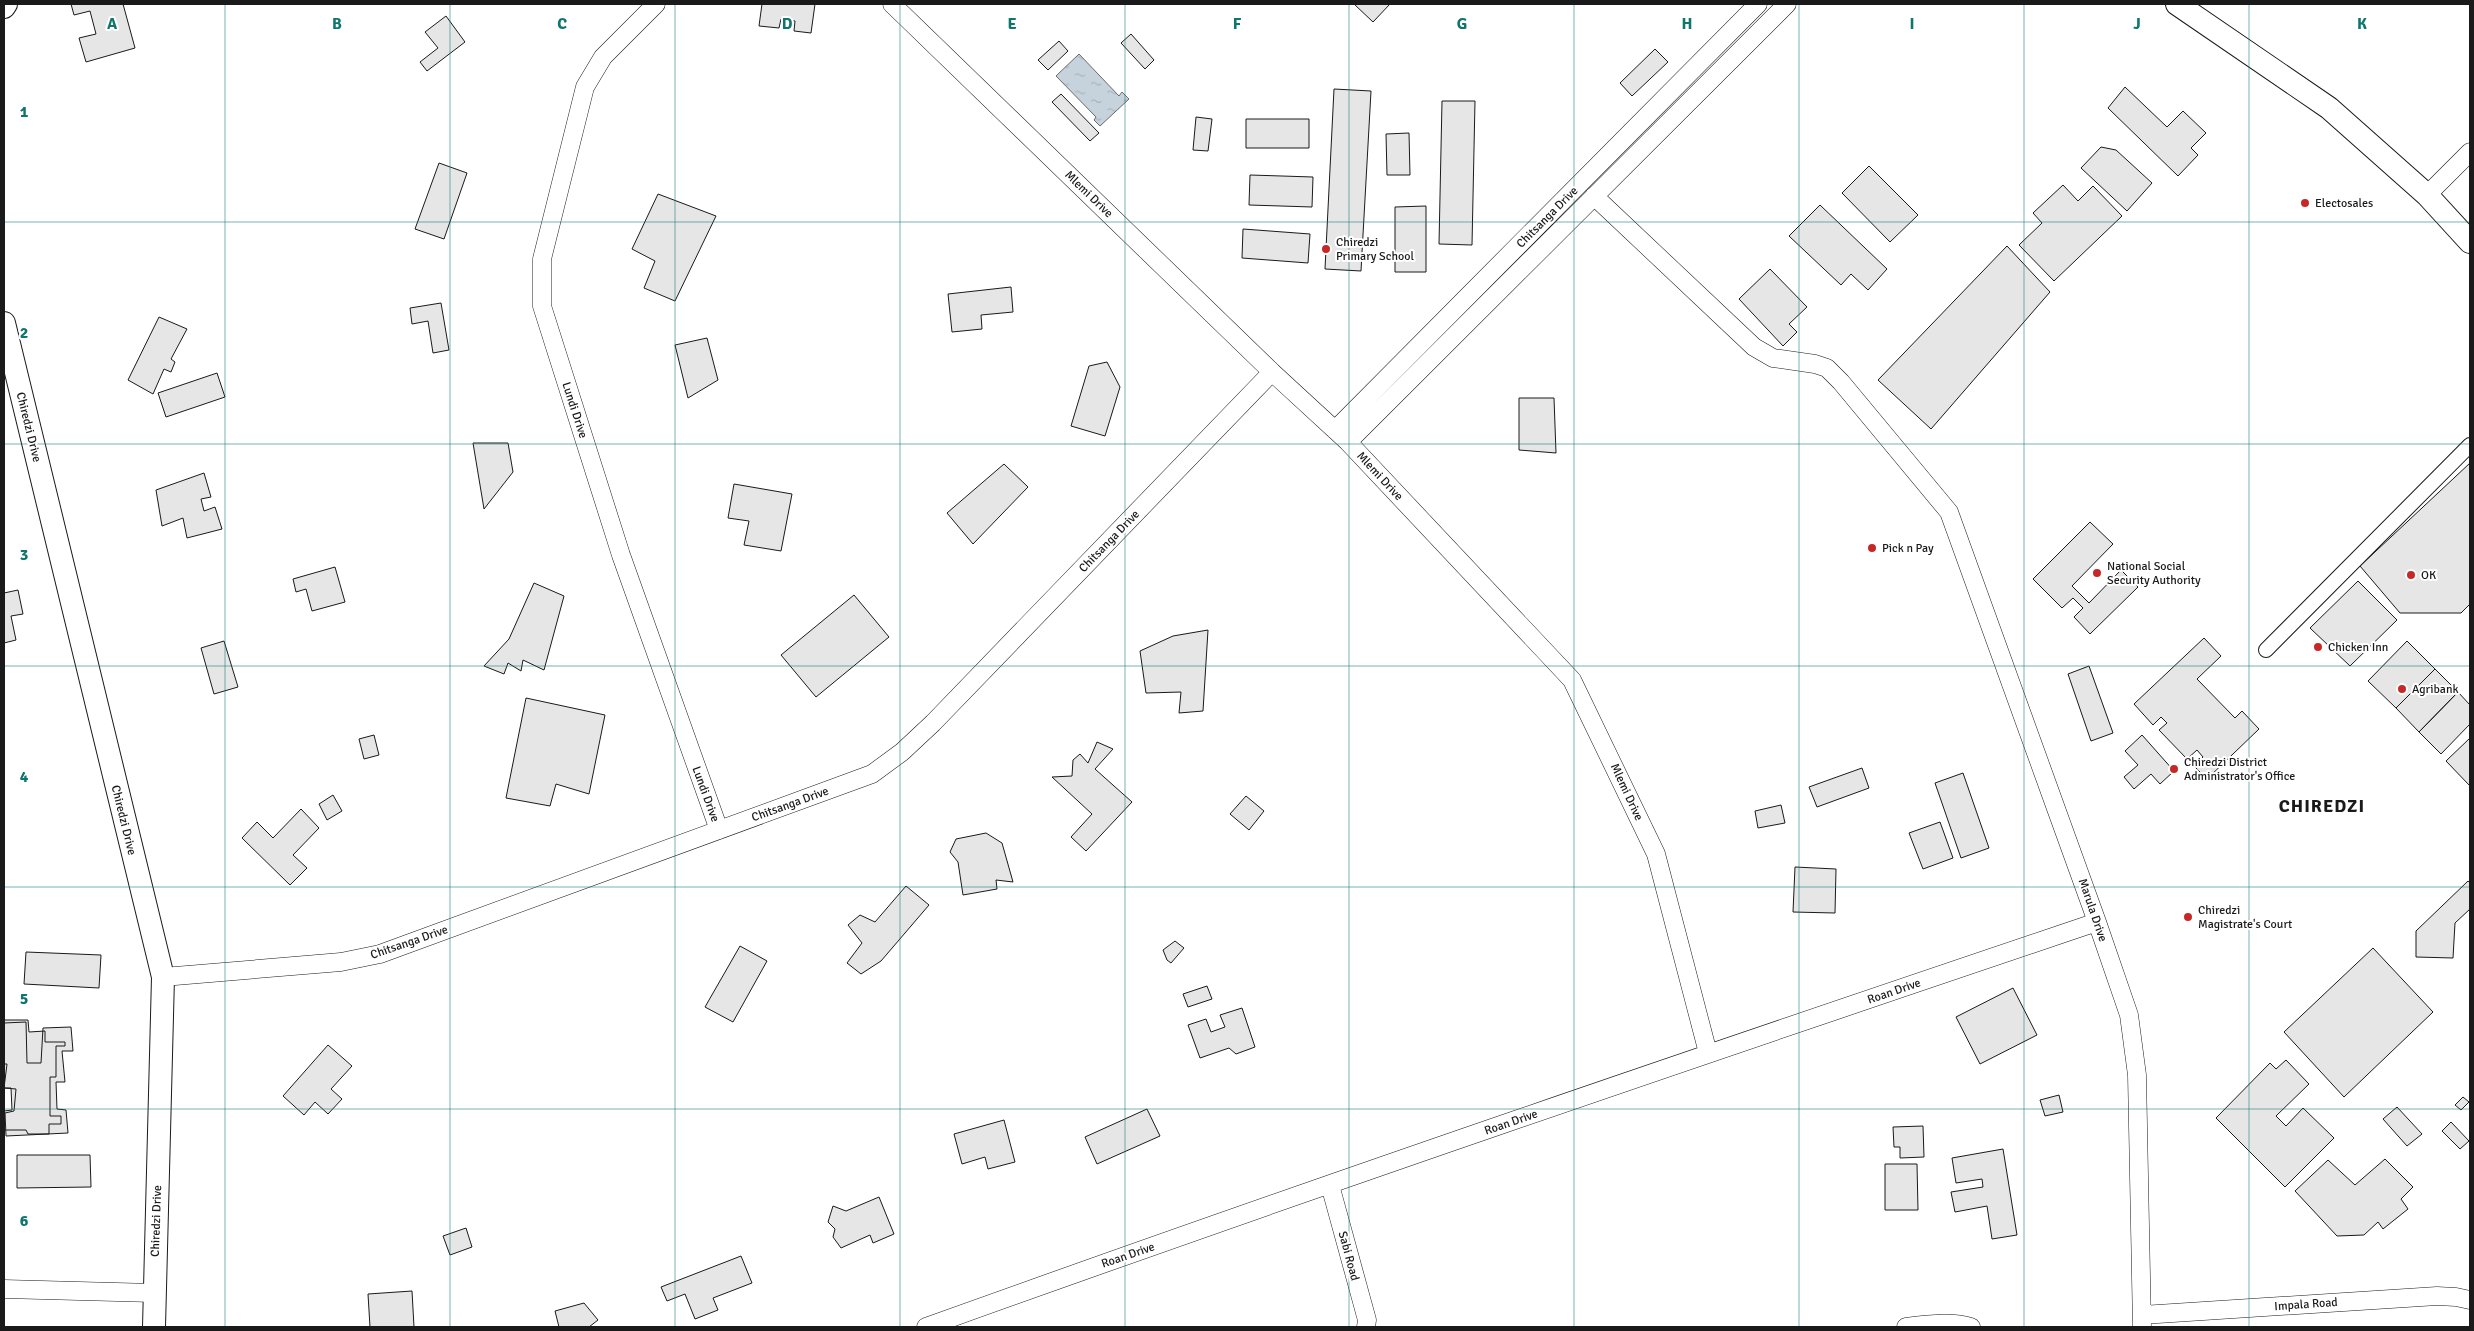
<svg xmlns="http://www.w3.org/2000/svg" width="2474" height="1331" font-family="Signika,sans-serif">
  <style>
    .water { fill: url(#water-ripples); stroke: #6a6a6a }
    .building { fill: #e6e6e6; stroke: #1a1a1a }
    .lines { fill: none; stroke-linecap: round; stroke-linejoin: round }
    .pedestrian-casing { stroke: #1a1a1a; stroke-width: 16 }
    .minor-casing { stroke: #1a1a1a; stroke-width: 19 }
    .tertiary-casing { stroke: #1a1a1a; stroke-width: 24 }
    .pedestrian { stroke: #fff; stroke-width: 14 }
    .minor { stroke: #fff; stroke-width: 18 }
    .tertiary { stroke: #fff; stroke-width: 22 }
    .grid { fill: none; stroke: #0f766e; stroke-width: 1; stroke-opacity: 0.55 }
    .poi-dot { fill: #c62828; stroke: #fff; stroke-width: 2 }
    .labels { text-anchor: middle; stroke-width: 4; stroke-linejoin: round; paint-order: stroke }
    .street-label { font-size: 12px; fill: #1a1a1a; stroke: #fff }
    .poi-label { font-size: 12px; fill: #1a1a1a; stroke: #fff; text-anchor: start }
    .district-label { font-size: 18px; font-weight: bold; letter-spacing: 1px; fill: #1a1a1a; stroke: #fff }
    .grid-label { font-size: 16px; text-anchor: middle; font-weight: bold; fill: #0f766e; stroke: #fff; stroke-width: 4; stroke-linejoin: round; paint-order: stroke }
  </style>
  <defs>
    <pattern id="water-ripples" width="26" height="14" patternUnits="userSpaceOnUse" patternTransform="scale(1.25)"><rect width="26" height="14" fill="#c6d2dc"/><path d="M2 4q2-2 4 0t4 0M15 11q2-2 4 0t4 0" fill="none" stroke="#aab4bc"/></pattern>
  </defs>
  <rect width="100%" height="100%" fill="#fff"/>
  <path class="water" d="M1079,54L1119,96L1122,92L1129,99L1100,126L1094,120L1096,117L1056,76Z"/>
  <path class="building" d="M71,4H123L135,48L86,62L79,38L96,34L90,11L74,15Z
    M762,4H815L811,33L794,31L795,21L781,19L779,28L759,26Z
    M1354,4H1390L1373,22Z
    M446,16L465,42L427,71L420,62L438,48L425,32Z
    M1131,34L1154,60L1145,69L1121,43Z
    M1059,41L1068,51L1048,70L1038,60Z
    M1655,49L1668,62L1632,96L1620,83Z
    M2125,87L2167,127L2183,111L2206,133L2191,148L2198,155L2178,176L2108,108Z
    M1334,89L1371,91L1361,271L1325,269Z
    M1061,94L1099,133L1090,141L1052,102Z
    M1442,101H1475L1472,245L1439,244Z
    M1196,117L1212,119L1208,151L1193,150Z
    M1246,119H1309V148H1246Z
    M1409,133L1410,175H1387L1386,134Z
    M2101,147L2116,150L2152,183L2127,211L2081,168Z
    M439,163L467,173L444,239L415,229Z
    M1869,166L1918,215L1890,242L1842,193Z
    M1250,175L1313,177L1312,207L1249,205Z
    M2063,185L2078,201L2093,186L2122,216L2054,281L2019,245L2042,223L2033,213Z
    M658,194L716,216L675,301L644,288L655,261L632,249Z
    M1820,205L1887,269L1868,290L1851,274L1841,285L1789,236Z
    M1426,206V272H1395V207Z
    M1243,229L1310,234L1308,263L1242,258Z
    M2007,246L2050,292L1931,429L1878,380Z
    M1770,269L1807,307L1789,324L1797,332L1783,346L1739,299Z
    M1011,287L1013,312L981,315L982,329L952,332L948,294Z
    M441,303L449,350L433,353L428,321L412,324L410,308Z
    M159,317L187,329L171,359L175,362L171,372L164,369L153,394L128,380Z
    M707,338L718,380L688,398L675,345Z
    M1107,362L1120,387L1105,436L1071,426L1089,366Z
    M217,373L225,397L166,417L158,393Z
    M1519,398H1554L1556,453L1519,450Z
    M473,443H508L513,472L484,509Z
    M2470,463V604L2461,613H2400L2360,566Z
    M1004,464L1028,487L973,544L947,513Z
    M204,473L211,497L201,499L204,511L215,507L222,529L187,538L183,518L162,526L156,490Z
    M734,484L792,494L781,551L744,545L749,521L728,518Z
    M2090,522L2113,544L2072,586L2089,603L2121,570L2138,587L2090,634L2074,617L2083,608L2073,598L2062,608L2033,579Z
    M335,567L345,602L312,611L306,589L296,592L293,579Z
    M2358,581L2397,620L2350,666L2310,628Z
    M534,583L564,596L544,670L523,660L521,671L508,663L504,674L484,666L509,639Z
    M18,590L23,614L11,616L16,640L4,643V593Z
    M854,595L889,637L816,697L781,655Z
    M1208,630L1203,711L1179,713L1181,692L1146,693L1140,651L1173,636Z
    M2204,638L2221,656L2197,679L2235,718L2242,711L2259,729L2207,779L2194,766L2203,757L2197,750L2187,759L2159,730L2167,723L2161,717L2153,725L2134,704Z
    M224,641L238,687L214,694L201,648Z
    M2407,641L2435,669L2396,708L2368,681Z
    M2089,666L2113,733L2091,741L2068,674Z
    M2435,669L2458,692L2419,732L2396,708Z
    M2458,692L2470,705V724L2441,754L2419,732Z
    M526,698L605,715L589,794L556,784L550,806L506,798Z
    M374,735L379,755L364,759L359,739Z
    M2142,735L2174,771L2160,784L2151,774L2134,789L2124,777L2138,765L2125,751Z
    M2470,738V786L2446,761Z
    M1097,742L1113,749L1095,769L1132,802L1086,851L1071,837L1092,814L1052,777L1072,776L1073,760L1080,754L1088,763Z
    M1862,768L1869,788L1817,807L1809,787Z
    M1963,773L1989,848L1961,858L1935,783Z
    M333,795L342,811L327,820L319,804Z
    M1246,796L1264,811L1249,830L1230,814Z
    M1781,805L1785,823L1758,828L1755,811Z
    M301,809L319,828L293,855L307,868L290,885L242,838L257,822L273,838Z
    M1940,822L1953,858L1923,869L1909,833Z
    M986,833L1002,843L1013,882L996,880L997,889L963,895L958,862L950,852L956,839Z
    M1795,867L1836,869L1835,913L1793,912Z
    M2468,881L2470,883V909L2455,923L2453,958L2416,957V931Z
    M906,886L929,905L881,961L861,974L847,963L862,943L848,925L860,915L875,922Z
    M1175,941L1184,948L1171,963L1167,960L1163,950Z
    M740,946L767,961L733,1022L705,1007Z
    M2373,948L2433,1012L2344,1097L2284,1032Z
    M26,952L101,955L99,988L24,984Z
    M1207,986L1212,999L1188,1007L1183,994Z
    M2013,988L2037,1035L1980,1064L1956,1017Z
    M1242,1008L1255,1047L1236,1054L1229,1048L1200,1058L1188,1025L1206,1019L1211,1032L1225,1027L1220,1015Z
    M4,1020H28L29,1032L45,1031V1042H65V1046H56V1077H50V1116H61V1124H49V1134H28L26,1130H4V1111L12,1110L11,1088H4Z
    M26,1022L27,1063H41L43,1028L71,1027L73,1051H62L65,1082H56L57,1109L66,1110L68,1133L6,1136L5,1113L14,1111L16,1089L4,1088L7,1064H4V1023Z
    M328,1045L352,1066L331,1089L342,1099L328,1114L315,1102L304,1115L283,1096Z
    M2286,1060L2309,1084L2276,1116L2286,1126L2303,1108L2334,1138L2285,1187L2216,1118L2270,1063L2276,1069Z
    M2059,1095L2063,1112L2045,1116L2040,1100Z
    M2463,1097L2469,1102L2461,1110L2455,1105Z
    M2397,1107L2422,1134L2407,1146L2383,1119Z
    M1147,1109L1160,1136L1097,1164L1085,1137Z
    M1004,1120L1015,1162L988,1169L985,1157L962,1164L954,1134Z
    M2451,1122L2469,1141L2460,1149L2442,1131Z
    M1923,1126L1924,1157L1900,1158V1147H1894L1893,1127Z
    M2003,1149L2017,1235L1992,1239L1987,1206L1955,1212L1951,1192L1983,1187L1982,1179L1956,1183L1952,1158Z
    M17,1155H90L91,1187L17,1188Z
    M2385,1159L2413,1187L2401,1199L2408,1209L2383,1229L2378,1222L2364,1235L2337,1236L2295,1191L2328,1160L2355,1185Z
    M1885,1164H1917L1918,1210H1885Z
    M879,1197L894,1234L873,1243L870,1235L841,1248L833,1237L835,1229L828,1222L833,1206L846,1211Z
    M466,1228L472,1247L450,1255L443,1236Z
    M741,1256L752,1283L713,1298L718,1310L695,1319L685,1294L667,1301L661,1287Z
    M412,1291L414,1327H370L368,1294Z
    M584,1303L598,1320L589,1327H559L555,1311Z"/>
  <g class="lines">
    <defs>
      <path id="pedestrian" d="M2266,650L2470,445"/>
      <path id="minor" d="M656,4L603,57L585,87L542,259V306L621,555L719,830
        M892,4L1272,372L1348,442L1572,680L1656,854L1708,1053
        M2427,195L2470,152
        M1594,196L1754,347L1773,358L1815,364L1827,368L1841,382L1949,512L2097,922L2129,1015L2137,1075L2142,1327
        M1335,430L1758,4
        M1348,442L1787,4
        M163,977L341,962L380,954L872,774L902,752L933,723L1272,372
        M1330,1185L1367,1320L1366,1327
        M4,1289L154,1293
        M2142,1315L2437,1296L2456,1297L2470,1300
        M926,1327C1315,1187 1706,1054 2097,922
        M1906,1327C1927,1324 1952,1321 1971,1327"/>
      <path id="tertiary" d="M2177,4L2329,108L2427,195L2470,242
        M4,7L6,4
        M4,323L163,977L154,1327"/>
    </defs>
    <use href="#pedestrian" class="pedestrian-casing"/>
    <use href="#minor" class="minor-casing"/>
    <use href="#tertiary" class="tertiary-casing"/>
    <use href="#pedestrian" class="pedestrian"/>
    <use href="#minor" class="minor"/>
    <use href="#tertiary" class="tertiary"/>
  </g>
  <path class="grid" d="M225,4V1327M450,4V1327M675,4V1327M900,4V1327M1125,4V1327M1349,4V1327M1574,4V1327M1799,4V1327M2024,4V1327M2249,4V1327M4,222H2470M4,444H2470M4,666H2470M4,887H2470M4,1109H2470"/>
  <g class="poi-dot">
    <circle cx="2305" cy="203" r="5"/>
    <circle cx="1326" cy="249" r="5"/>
    <circle cx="1872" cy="548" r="5"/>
    <circle cx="2097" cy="573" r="5"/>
    <circle cx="2411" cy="575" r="5"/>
    <circle cx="2318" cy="647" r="5"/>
    <circle cx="2402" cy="689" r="5"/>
    <circle cx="2174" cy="769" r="5"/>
    <circle cx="2188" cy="917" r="5"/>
  </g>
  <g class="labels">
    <g class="street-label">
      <text transform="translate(1089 194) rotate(44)" y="4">Mlemi Drive</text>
      <text transform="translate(1547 217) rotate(-45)" y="4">Chitsanga Drive</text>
      <text transform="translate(575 410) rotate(72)" y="4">Lundi Drive</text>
      <text transform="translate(29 427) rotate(76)" y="4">Chiredzi Drive</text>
      <text transform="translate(1380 476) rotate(47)" y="4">Mlemi Drive</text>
      <text transform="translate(1109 541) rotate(-46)" y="4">Chitsanga Drive</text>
      <text transform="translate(1627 792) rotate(65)" y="4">Mlemi Drive</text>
      <text transform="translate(706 794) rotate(70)" y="4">Lundi Drive</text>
      <text transform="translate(790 804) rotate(-20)" y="4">Chitsanga Drive</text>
      <text transform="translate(124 820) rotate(76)" y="4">Chiredzi Drive</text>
      <text transform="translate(2093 910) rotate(71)" y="4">Marula Drive</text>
      <text transform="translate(409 942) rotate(-19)" y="4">Chitsanga Drive</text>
      <text transform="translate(1894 991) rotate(-19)" y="4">Roan Drive</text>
      <text transform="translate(1511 1122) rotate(-19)" y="4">Roan Drive</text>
      <text transform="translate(156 1221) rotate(-88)" y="4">Chiredzi Drive</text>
      <text transform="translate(1128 1255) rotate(-19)" y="4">Roan Drive</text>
      <text transform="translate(1349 1256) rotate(75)" y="4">Sabi Road</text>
      <text transform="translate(2306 1304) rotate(-4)" y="4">Impala Road</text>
    </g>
    <g class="poi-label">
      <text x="2315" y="207">Electosales</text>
      <text x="1336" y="246">Chiredzi<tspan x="1336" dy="14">Primary School</tspan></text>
      <text x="1882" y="552">Pick n Pay</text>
      <text x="2107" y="570">National Social<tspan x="2107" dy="14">Security Authority</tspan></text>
      <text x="2421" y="579">OK</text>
      <text x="2328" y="651">Chicken Inn</text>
      <text x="2412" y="693">Agribank</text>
      <text x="2184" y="766">Chiredzi District<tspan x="2184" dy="14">Administrator's Office</tspan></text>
      <text x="2198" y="914">Chiredzi<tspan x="2198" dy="14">Magistrate's Court</tspan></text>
    </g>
    <g class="district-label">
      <text x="2322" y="812">CHIREDZI</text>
    </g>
  </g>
  <g class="grid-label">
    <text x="112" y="29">A</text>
    <text x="337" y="29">B</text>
    <text x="562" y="29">C</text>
    <text x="787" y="29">D</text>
    <text x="1012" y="29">E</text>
    <text x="1237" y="29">F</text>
    <text x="1462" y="29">G</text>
    <text x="1687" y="29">H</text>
    <text x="1912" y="29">I</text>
    <text x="2137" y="29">J</text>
    <text x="2362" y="29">K</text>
    <text x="24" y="117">1</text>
    <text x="24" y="338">2</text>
    <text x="24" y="560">3</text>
    <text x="24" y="782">4</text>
    <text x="24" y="1004">5</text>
    <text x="24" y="1226">6</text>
  </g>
  <rect width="2474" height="1331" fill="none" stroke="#1a1a1a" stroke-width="10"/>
</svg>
